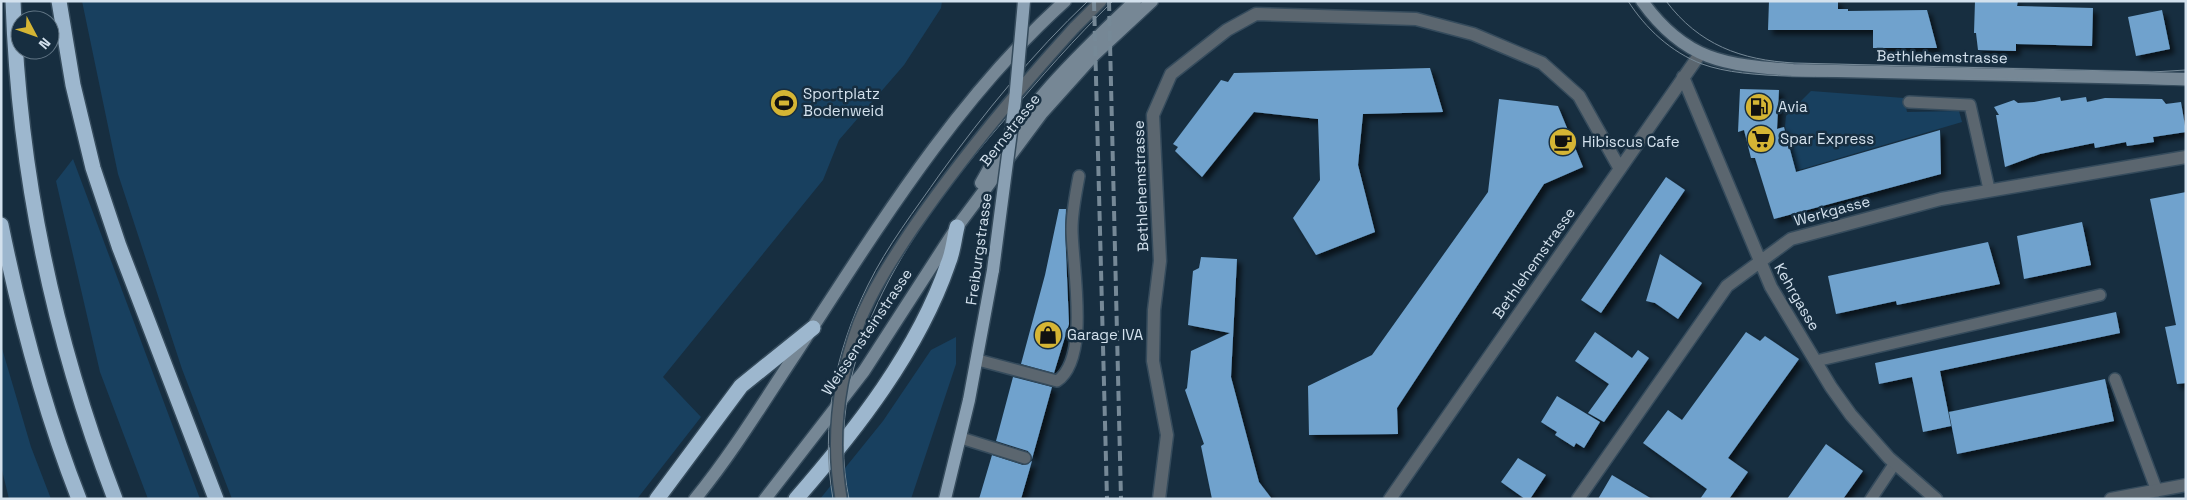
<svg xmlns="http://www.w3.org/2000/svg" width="2187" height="500" font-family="'Space Grotesk',sans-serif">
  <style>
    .green { fill: #18405f }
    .building { fill: #6fa2cd; filter: url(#shadow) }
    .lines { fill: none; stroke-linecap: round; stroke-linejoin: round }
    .lane-casing { stroke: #354b5c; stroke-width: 14 }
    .street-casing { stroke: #354b5c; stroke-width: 15 }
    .secondary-casing { stroke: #354b5c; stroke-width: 15 }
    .primary-casing { stroke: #354b5c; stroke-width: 15 }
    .highway-casing { stroke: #354b5c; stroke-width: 18 }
    .lane { stroke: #5b666f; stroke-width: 11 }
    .street { stroke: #5b666f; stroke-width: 12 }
    .secondary { stroke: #768795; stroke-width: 12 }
    .primary { stroke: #8aa0b3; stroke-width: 12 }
    .highway { stroke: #9db7ce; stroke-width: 15 }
    .tram { stroke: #768997; stroke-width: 1 }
    .rail { stroke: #768997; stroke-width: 4; stroke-dasharray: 10 5; stroke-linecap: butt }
    .lane-bridge-casing { stroke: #354b5c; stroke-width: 14; stroke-linecap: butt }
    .primary-bridge-casing { stroke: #354b5c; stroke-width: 15; stroke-linecap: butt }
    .lane-bridge { stroke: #5b666f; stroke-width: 11 }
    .primary-bridge { stroke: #8aa0b3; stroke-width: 12 }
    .labels { text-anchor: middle; stroke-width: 5; stroke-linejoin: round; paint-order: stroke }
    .street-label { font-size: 15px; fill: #d3e1ed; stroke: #172e40 }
    .poi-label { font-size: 15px; fill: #d3e1ed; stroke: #172e40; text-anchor: start }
  </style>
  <defs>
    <filter id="shadow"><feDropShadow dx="4.5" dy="4.5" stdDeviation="2.5" flood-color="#0009"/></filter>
  </defs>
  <rect width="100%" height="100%" fill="#172e40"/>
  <path class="green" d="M82,1H942L941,8L904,65L839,140L823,180L663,377L701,417L637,499H232L182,369L118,174Z
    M1811,91L1904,98L1907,112L1959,111L1962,122L1792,172L1782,144L1788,141L1785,126L1786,116Z
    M73,159L200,499H148L100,372L56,181Z
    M956,337V364L911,499H820L883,421L931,350Z
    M1,345L31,447L51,499H9L1,466Z"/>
  <path class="building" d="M1769,1H1838V9H1848V11L1927,10L1937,48H1873V30H1768Z
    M1975,1H2018L2017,6L2093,8L2092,46L2016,44V51L1978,50L1976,33H1974Z
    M2162,10L2170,49L2136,56L2128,17Z
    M1430,68L1443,112L1363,114L1358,165L1375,232L1316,255L1293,218L1320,180L1318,119L1254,112L1202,177L1175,151L1178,147L1173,144L1221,80L1228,82L1234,73Z
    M1740,89L1779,90L1777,129L1784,127L1796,172L1940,130L1941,174L1774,219L1755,158H1751L1744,130L1738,132Z
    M2060,97L2061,101L2086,97L2087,102L2105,98L2162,99L2166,104L2181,102L2186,132L2153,137L2154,142L2127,146L2126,142L2095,148L2094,143L2040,154L2005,167L1996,115H1999L1994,107L2014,100L2018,103L2034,102Z
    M1499,99L1558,106L1583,167L1544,184L1397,408L1398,434L1309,435L1308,386L1372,355L1488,192Z
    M1666,177L1685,190L1601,313L1581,300Z
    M2186,192V383L2177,384L2165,327L2176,325L2150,199Z
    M1059,209H1066L1065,229L1069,324L1054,373L1021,364L1045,275Z
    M2082,222L2091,265L2024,279L2017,236Z
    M1988,242L2000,284L1897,305L1896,301L1836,314L1828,276Z
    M1660,254L1702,283L1678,319L1655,303L1646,301Z
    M1201,257L1237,259L1231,377L1259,482L1272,499H1212L1201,446L1204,444L1185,390L1187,388L1191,351L1230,333L1188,325L1193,271L1199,268Z
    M2116,312L2120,333L1940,371L1951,426L1923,432L1912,377L1879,384L1875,363Z
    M1595,332L1632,358L1638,350L1649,358L1604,422L1588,413L1609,384L1575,361Z
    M1746,332L1760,341L1765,336L1799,359L1728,458L1748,472L1729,499H1700L1707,489L1643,443L1668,410L1682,420Z
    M1013,377L1052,387L1032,459L1028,451L996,441Z
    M2105,379L2114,421L1957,454L1949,412Z
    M1557,396L1600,422L1584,448L1576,443L1574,447L1555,435L1557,432L1541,422Z
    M1826,444L1863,471L1843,499H1787Z
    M992,455L1023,465L1032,461L1021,499H979Z
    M1518,458L1546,475L1530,499H1525L1501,482Z
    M1612,475L1652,499H1598Z"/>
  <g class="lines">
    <defs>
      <path id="lane" d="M1074,28L1101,1
        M1909,102L1970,105L1989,189
        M978,360L1057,381C1091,358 1072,265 1072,229C1072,211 1076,193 1079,176
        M1816,361L2100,295
        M2115,379L2157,491
        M961,438L1025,458
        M1871,499L1895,463"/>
      <path id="street" d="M1683,77L1771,287L1831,387L1851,415L1889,458L1936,499
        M1159,499L1167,435L1153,361L1154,310L1160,261L1153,115L1171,74L1227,30L1256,14L1416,19L1473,34L1542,63L1579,96L1620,169
        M1390,499L1700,54
        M1578,499L1727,286L1791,239L1941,199L2186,157
        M2111,499L2186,485"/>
      <path id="secondary" d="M1642,1C1685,61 1725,65 1793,70L2186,79
        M981,183C1018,113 1078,55 1135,1
        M695,499C731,455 761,406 792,359C874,234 953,102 1065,1
        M765,499L864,371L957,227L1042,113L1095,54L1152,1"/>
      <path id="primary" d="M945,499L969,400L993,270"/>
      <path id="highway" d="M13,1C19,175 53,336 115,499
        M59,1L73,85L93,168L119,246L216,499
        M1,225C20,318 44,410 79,499
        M657,499L741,386L813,328
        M796,499C856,430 918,351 948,264C953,253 954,239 957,227"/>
    </defs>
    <use href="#lane" class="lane-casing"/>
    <use href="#street" class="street-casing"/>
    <use href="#secondary" class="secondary-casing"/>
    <use href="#primary" class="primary-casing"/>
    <use href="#highway" class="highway-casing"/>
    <use href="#lane" class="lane"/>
    <use href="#street" class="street"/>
    <use href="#secondary" class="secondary"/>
    <use href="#primary" class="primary"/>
    <use href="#highway" class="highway"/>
    <path class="tram" d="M1628,1C1646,29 1671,52 1702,64C1748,81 1832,75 1883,76C1984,77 2085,81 2186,85
      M1666,1C1699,45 1741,60 1794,63L2152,72L2186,70
      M833,499C820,426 835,351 868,285C887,246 915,210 940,174C984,113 1033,53 1088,1
      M849,499C819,353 916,222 1006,118C1040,78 1075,38 1113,1"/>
    <path class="rail" d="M1094,1L1107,499
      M1109,1L1121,499"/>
    <defs>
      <path id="lane-bridge" d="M841,498C831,439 838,380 859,323C872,290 893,258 913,228C962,157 1016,92 1074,28"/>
      <path id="primary-bridge" d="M993,270L1015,101L1024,1"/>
    </defs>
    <use href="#lane-bridge" class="lane-bridge-casing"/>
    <use href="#primary-bridge" class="primary-bridge-casing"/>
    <use href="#lane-bridge" class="lane-bridge"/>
    <use href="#primary-bridge" class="primary-bridge"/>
  </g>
  <defs>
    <symbol id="stadium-disc" viewBox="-11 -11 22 22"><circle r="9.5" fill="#d5b534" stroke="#172e40"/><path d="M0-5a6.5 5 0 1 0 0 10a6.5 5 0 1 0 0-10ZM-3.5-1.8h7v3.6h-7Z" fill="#111"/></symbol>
    <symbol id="fuel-disc" viewBox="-11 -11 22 22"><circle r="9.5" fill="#d5b534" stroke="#172e40"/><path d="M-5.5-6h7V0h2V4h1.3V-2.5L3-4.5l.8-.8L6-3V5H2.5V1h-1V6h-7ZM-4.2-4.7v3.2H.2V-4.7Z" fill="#111"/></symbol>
    <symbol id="supermarket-disc" viewBox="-11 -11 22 22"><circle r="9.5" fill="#d5b534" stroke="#172e40"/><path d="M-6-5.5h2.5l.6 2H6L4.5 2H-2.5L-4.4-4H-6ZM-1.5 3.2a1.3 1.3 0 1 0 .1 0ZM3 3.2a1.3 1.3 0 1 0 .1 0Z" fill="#111"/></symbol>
    <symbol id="cafe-disc" viewBox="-11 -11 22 22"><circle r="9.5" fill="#d5b534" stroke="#172e40"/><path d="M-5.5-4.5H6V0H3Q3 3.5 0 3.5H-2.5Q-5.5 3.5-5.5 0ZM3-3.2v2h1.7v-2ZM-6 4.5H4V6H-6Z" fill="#111"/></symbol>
    <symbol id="shop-disc" viewBox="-11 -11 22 22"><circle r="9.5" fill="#d5b534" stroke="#172e40"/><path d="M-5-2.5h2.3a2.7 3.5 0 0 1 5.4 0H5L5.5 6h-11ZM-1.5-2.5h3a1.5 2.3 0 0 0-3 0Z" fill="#111"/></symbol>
  </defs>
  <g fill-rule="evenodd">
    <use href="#stadium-disc" x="768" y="87" width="32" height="32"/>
    <use href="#fuel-disc" x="1743" y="91" width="32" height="32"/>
    <use href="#supermarket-disc" x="1745" y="123" width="32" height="32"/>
    <use href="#cafe-disc" x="1547" y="126" width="32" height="32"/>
    <use href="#shop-disc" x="1032" y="319" width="32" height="32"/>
  </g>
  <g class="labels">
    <g class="street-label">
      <text transform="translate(1942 57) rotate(1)" y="5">Bethlehemstrasse</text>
      <text transform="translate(1010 130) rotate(-52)" y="5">Bernstrasse</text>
      <text transform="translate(1141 186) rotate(-92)" y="5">Bethlehemstrasse</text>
      <text transform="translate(1832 211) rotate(-15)" y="5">Werkgasse</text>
      <text transform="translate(979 249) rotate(-82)" y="5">Freiburgstrasse</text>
      <text transform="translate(1534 263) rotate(-55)" y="5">Bethlehemstrasse</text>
      <text transform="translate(1797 297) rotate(60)" y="5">Kehrgasse</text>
      <text transform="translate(867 332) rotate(-56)" y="5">Weissensteinstrasse</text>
    </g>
    <g class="poi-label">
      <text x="803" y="99">Sportplatz<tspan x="803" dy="17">Bodenweid</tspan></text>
      <text x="1778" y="112">Avia</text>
      <text x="1780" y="144">Spar Express</text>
      <text x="1582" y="147">Hibiscus Cafe</text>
      <text x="1067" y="340">Garage IVA</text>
    </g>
  </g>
  <rect width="2187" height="500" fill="none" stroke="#d3e1ed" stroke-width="5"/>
  <g transform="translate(35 35) rotate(131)"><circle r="24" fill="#172e40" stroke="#627685"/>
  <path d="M0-4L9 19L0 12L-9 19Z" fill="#d5b534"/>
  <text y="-8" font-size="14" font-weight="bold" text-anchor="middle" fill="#d3e1ed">N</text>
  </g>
</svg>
